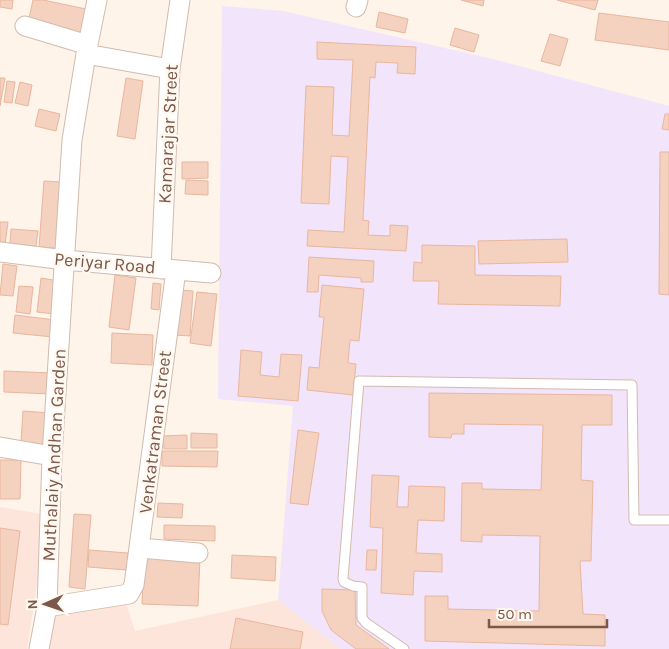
<svg xmlns="http://www.w3.org/2000/svg" width="669" height="649" font-family="Karla,sans-serif">
  <style>
    .commercial { fill: #fee5dc }
    .education { fill: #f2e5fb }
    .building { fill: #f5d1bf; stroke: #e9b69e }
    .lines { fill: none; stroke-linecap: round; stroke-linejoin: round }
    .lane-casing { stroke: #d2bbad; stroke-width: 11 }
    .street-casing { stroke: #d2bbad; stroke-width: 21 }
    .lane { stroke: #fff; stroke-width: 9 }
    .street { stroke: #fff; stroke-width: 19 }
    .labels { text-anchor: middle; stroke-width: 5; stroke-linejoin: round; paint-order: stroke }
    .street-label { font-size: 18px; fill: #7b584a; stroke: #fff9f1 }
  </style>
  <rect width="100%" height="100%" fill="#fef4e9"/>
  <path class="commercial" d="M0,507L48,515L27,649H0Z
    M278,600L341,649H47L55,616L126,603L135,631Z"/>
  <path class="education" d="M222,6L283,11L493,59L669,106V649H341L278,600L293,406L218,399Z"/>
  <path class="building" d="M0,0H13L12,9L0,7Z
    M33,0H43L86,9L81,34L28,23Z
    M461,0H484L483,6Z
    M557,0H598L595,10Z
    M379,12L408,19L405,33L376,27Z
    M599,13L669,22V50L595,40Z
    M455,28L479,35L474,52L450,45Z
    M550,34L568,39L560,66L541,61Z
    M317,42L416,47L415,74L397,73L398,63L376,62L375,78L370,77L363,220L369,221L368,235L390,236V225L408,226L406,251L307,246L308,230L344,232L348,157L331,156L329,204L301,203L306,86L334,87L332,135L349,136L353,60L317,59Z
    M0,78H5L0,106Z
    M126,78L143,81L135,139L117,136Z
    M7,81L15,82L12,103L4,102Z
    M20,82L32,85L28,106L15,103Z
    M39,109L60,114L56,131L35,126Z
    M665,114H669V130L662,129Z
    M660,152H669V295L659,294Z
    M182,162H208V178L182,179Z
    M186,180L208,181V195L185,194Z
    M44,181L61,182L56,248L39,247Z
    M0,222H8L5,245L0,244Z
    M11,229L38,231L36,246L10,244Z
    M567,239L568,262L479,264L478,241Z
    M422,245L475,246V275L561,276L560,306L438,304L439,281H413L414,262L422,263Z
    M309,257L374,261L373,282H361V278L319,275L318,292H307Z
    M3,264L17,266L13,296L0,295Z
    M115,275L136,278L129,330L109,327Z
    M41,278L59,281L55,314L37,312Z
    M153,283L161,284L159,310L151,309Z
    M322,285L364,289L359,341L350,340L348,363L356,364L353,395L307,390L309,367L319,368L324,317H319Z
    M19,286L33,287L30,314L16,312Z
    M178,290L193,291L190,336L175,335Z
    M197,292L217,294L211,346L190,343Z
    M15,315L55,320L53,337L13,333Z
    M112,333L153,335L152,365L111,363Z
    M241,350L262,352L260,375L279,377L281,354L302,355L298,401L238,396Z
    M4,371L52,373L51,394L4,392Z
    M429,393L612,395V425H582L581,480L593,481L591,561H580L583,614L605,615V646L425,641V596H448V609L539,611L540,536L482,535V542L461,541L462,483H482V489L541,490L543,425L464,424V434H452L451,438L429,437Z
    M23,411L50,413L48,445L21,443Z
    M298,430L319,433L308,505L290,503Z
    M191,433L217,434V448H191Z
    M187,435V449H164L163,436Z
    M162,451H218L217,467L162,466Z
    M0,460H21L20,499H0Z
    M372,475L399,476L397,507H408L409,486L445,487L444,521L418,520L416,553L442,554V572L414,571L413,595L381,593L383,528L370,527Z
    M158,503L183,504L182,518L157,517Z
    M74,514L91,515L85,589L69,587Z
    M164,525L215,526V541L164,539Z
    M0,528L20,531L8,625L0,624Z
    M89,550L128,553L127,570L88,567Z
    M367,550H377L376,570H366Z
    M144,555L200,558L198,606L142,604Z
    M232,555L276,557L275,581L231,578Z
    M322,589L355,590L356,625L389,649H356L331,630L322,611Z
    M236,618L303,632L300,649H230Z"/>
  <g class="lines">
    <defs>
      <path id="lane" d="M404,649L366,623L362,618V587L353,586L344,582L343,579L359,381L632,385L634,520H669"/>
      <path id="street" d="M356,7L358,0
        M25,26L88,45
        M86,54L170,69
        M0,252L65,260L211,273
        M161,269L170,69L180,0
        M0,447L52,456
        M140,548L198,553
        M47,607L129,594L134,585L176,270
        M39,649L47,607L52,456L72,140L86,54L97,0"/>
    </defs>
    <use href="#lane" class="lane-casing"/>
    <use href="#street" class="street-casing"/>
    <use href="#lane" class="lane"/>
    <use href="#street" class="street"/>
  </g>
  <g class="labels">
    <g class="street-label">
      <text transform="translate(168 134) rotate(-87)" y="6">Kamarajar Street</text>
      <text transform="translate(105 263) rotate(5)" y="6">Periyar Road</text>
      <text transform="translate(155 432) rotate(-83)" y="6">Venkatraman Street</text>
      <text transform="translate(54 455) rotate(-87)" y="6">Muthalaiy Andhan Garden</text>
    </g>
  </g>
  <g transform="translate(45 604) rotate(268)" stroke="#fff9f1" stroke-width="4" paint-order="stroke">
  <path d="M0-4L9 19L0 12L-9 19Z" fill="#7b584a"/>
  <text y="-8" font-size="14" font-weight="bold" text-anchor="middle" fill="#7b584a">N</text>
  </g>
  <path d="M489 619v8h118v-8" fill="none" stroke="#7b584a" stroke-width="2.5"/>
  <text x="497" y="619" font-size="15" fill="#7b584a" stroke="#fff9f1" stroke-width="4" paint-order="stroke">50 m</text>
</svg>
